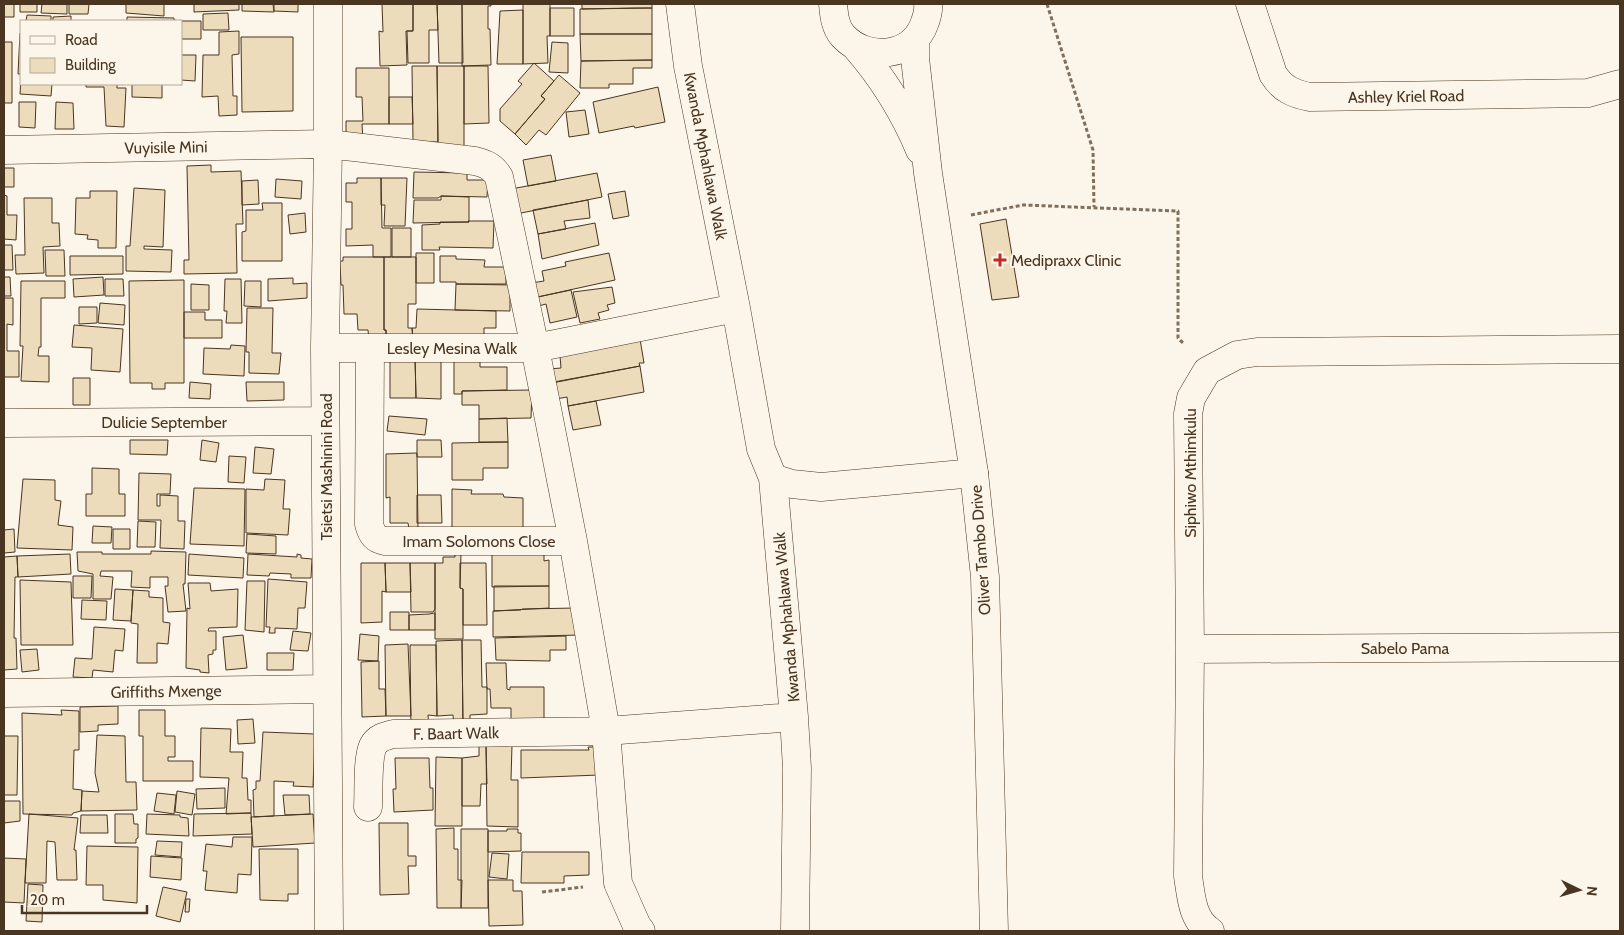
<svg xmlns="http://www.w3.org/2000/svg" width="1624" height="935" font-family="Cabin,sans-serif">
  <style>
    .building { fill: #ecdcbc; stroke: #4a3520 }
    .lines { fill: none; stroke-linecap: round; stroke-linejoin: round }
    .street-casing { stroke: #4a3520; stroke-width: 29 }
    .secondary-casing { stroke: #4a3520; stroke-width: 29 }
    .path { stroke: #7f6f5c; stroke-width: 3; stroke-dasharray: 4 2.5; stroke-linecap: butt }
    .street { stroke: #fbf6e9; stroke-width: 28 }
    .secondary { stroke: #fbf6e9; stroke-width: 28 }
    .poi-dot { fill: #c62828; stroke: #fbf6e9; stroke-width: 2 }
    .labels { text-anchor: middle; stroke-width: 4; stroke-linejoin: round; paint-order: stroke }
    .street-label { font-size: 16px; fill: #4a3520; stroke: #fbf6e9 }
    .poi-label { font-size: 16px; fill: #4a3520; stroke: #fbf6e9; text-anchor: start }
  </style>
  <rect width="100%" height="100%" fill="#fbf6e9"/>
  <path class="building" d="M4,4H14V17H4Z
    M20,4H37V12H20Z
    M42,4H67V14L41,13Z
    M69,4H89L88,14H69Z
    M126,4H164V16L126,13Z
    M194,4H239V10L194,12Z
    M242,4H273L274,12L242,11Z
    M274,4H298V12L274,11Z
    M382,4H413V31H406L407,65L380,66L379,31L383,32Z
    M413,4H437L438,30H429V63H408L407,31H413Z
    M437,4H462L463,63H439Z
    M462,4H491V6H488V29H490L491,65L462,66Z
    M523,4H550V36H547L548,63L523,64Z
    M582,4H652V8L582,9Z
    M550,8H574V36H550Z
    M633,8H652V34H580V9Z
    M523,10V64H497L500,11Z
    M228,13L229,30H203V14Z
    M27,15L51,16V21H26Z
    M71,16V21H53V17Z
    M127,17L174,18V20L179,21H127Z
    M181,21H201V39H181Z
    M239,31V54L232,55L233,96H237V115L219,116L218,96L202,97L203,55H219V32Z
    M20,33H21V74H18Z
    M580,34H652V60L581,61Z
    M241,37H293V111L242,112Z
    M4,42H12V103H4Z
    M552,42L568,43V73L549,72Z
    M181,55H196L195,81L181,80Z
    M652,60V68H633V84H609V88H580L581,61Z
    M534,63L554,81L541,96L545,99L515,134L500,121V109L522,84L518,81Z
    M412,66H437L438,142H413Z
    M437,66H464V147H438Z
    M464,66H488L489,123L464,124Z
    M356,68H389V124H362L363,142H346V121H363L362,97H356Z
    M559,75L580,93L546,135L539,130L526,145L515,134L545,99L541,96Z
    M21,78V84H52L51,96L20,94Z
    M86,84H117V88H126L124,127L106,126L104,87H86Z
    M132,84H162V98L132,97Z
    M658,87L665,122L635,128L634,126L599,133L593,102Z
    M389,97H412L413,124H389Z
    M19,102H36L35,128L19,127Z
    M56,102L73,103L74,129H55Z
    M585,110L589,134L569,137L566,112Z
    M551,155L556,181L528,186L523,160Z
    M211,165V172L241,171L243,224H236L237,273L184,274V260H189L187,166Z
    M4,168H14V187H4Z
    M414,172L467,173V180H488L487,197L441,196L438,198H413Z
    M597,173L602,197L516,214L511,189Z
    M357,178H381L382,228H391V257H373V245L346,246V229H352V202H346V183H357Z
    M381,178H407L405,226H384L385,205H381Z
    M276,179L302,181L301,199L275,197Z
    M258,180L259,204L242,205V181Z
    M134,188L165,190L163,247L144,246V249L172,250L171,272L126,271V246H130Z
    M90,191H117L116,248H98V240L87,239L88,235L75,234L76,198H90Z
    M625,191L629,216L613,219L608,194Z
    M4,195L7,196V215H17L16,240L4,239Z
    M441,196L469,197V222L413,223L414,200H441Z
    M24,198H52V223H59L60,246L43,247L44,273L16,274L15,255H25Z
    M588,200L590,218L564,221L566,229L538,234L533,210Z
    M262,203H282V261H242V232L246,231V210H263Z
    M305,213L306,232L290,234L288,215Z
    M1006,219L1019,297L992,300L980,224Z
    M468,221H494L493,248L439,247L440,250H422V225L440,224V222H469Z
    M595,223L599,245L542,259L538,234Z
    M392,228H411V257H392Z
    M4,245H12L13,270H4Z
    M45,250H64L65,276H46Z
    M416,253H434V283H416Z
    M609,253L615,280L533,298L531,283L544,281L542,271L566,266L565,262Z
    M70,256H123V274L70,275Z
    M440,256H456V259L485,260L484,267H506V284H456V282H440Z
    M343,257H384V330H386V341H369L368,330H358L357,314H344L343,285H341L340,261H343Z
    M384,257H416V304H408V328H412L413,339H386V330H384Z
    M4,277H10L11,296H4Z
    M103,277L104,295L74,297L73,279Z
    M293,278V284L307,283V298L268,301V279Z
    M105,279H123L124,296H105Z
    M225,279H241L242,323H226L227,311H224Z
    M184,280V383H165V389H152V383H130L129,281Z
    M21,281H65V298H41V347H39L38,356H49V382L21,381L23,346H20Z
    M245,281H261V307L244,306Z
    M191,284L209,285V310H191Z
    M456,284L510,285V311L455,310Z
    M612,287L615,303L607,305L609,310L598,313L600,319L580,323L573,292Z
    M571,290L577,317L550,323L546,304L535,307L533,298Z
    M4,298H13V325L7,324V351H19V377H4Z
    M100,303L125,305L124,325L98,323Z
    M79,307H97V323L79,324Z
    M247,308H273L272,353H281L279,374L249,373V352H246Z
    M417,309L496,311V328H484V335L413,339L412,328H416Z
    M184,312H205V320H222V338H184Z
    M74,325L123,329L120,372L91,370L92,348L72,347Z
    M639,333L644,363H639L640,366L552,383L549,369L561,368L560,356Z
    M231,345L245,346L244,376L203,374L204,348L230,349Z
    M390,357H415L416,398H390Z
    M415,357L441,358V399L416,398Z
    M454,360H480V367H507V390L462,391V394H454Z
    M640,366L644,392L568,406L567,397L556,399L554,382Z
    M73,378H90V405H73Z
    M190,382L211,384L210,399L189,398Z
    M246,382H284V400L247,401Z
    M532,390L531,418L479,419V405H462V391Z
    M596,401L601,425L573,430L568,406Z
    M389,416L427,419L425,435L387,431Z
    M507,418L508,442H479V419Z
    M130,440H168L167,455L130,454Z
    M202,440L219,443L216,462L200,460Z
    M417,440H441L442,457H417Z
    M508,442V468H483V480H452V443Z
    M255,447L274,449L271,474L253,473Z
    M417,453L418,529H409L408,523H390V497L386,498V454Z
    M229,456L246,457L244,483L228,482Z
    M92,468L119,469V494H125V516H86V494H92Z
    M139,473L171,474L170,494H157V506H160V495L178,496V521H185L184,549L160,548L161,520H138Z
    M23,479L55,480V500L61,501L58,525L73,527L72,550L17,548Z
    M265,479L285,480L283,509H290L288,535L246,533V489L264,490Z
    M194,488L245,489L244,546L190,544Z
    M452,489L472,490L471,494H503L504,497L523,498V534L452,528Z
    M417,495H441L442,523H417Z
    M138,521L156,522L155,547H137Z
    M93,526L112,527L111,543H92Z
    M14,529L15,552L4,553V530Z
    M113,529H130V549H113Z
    M247,534L276,536V554L246,553Z
    M151,551L186,552L185,584H183L186,611L168,612L165,586H168V577H150V588L131,587L132,571H101L100,576L113,577L111,599H93V574L78,571L77,552H102V554H151Z
    M455,553H461L460,588L463,589V639H435V563H443V557H455Z
    M544,553V561L549,560V586L492,587V554Z
    M70,554L71,574L18,577L17,556Z
    M189,554L244,558L243,578L188,575Z
    M248,554L297,557V554L301,555V558L312,559L311,578H291V574L270,573L269,576L247,575Z
    M17,556L18,577H15L14,638H16L17,669L4,670V557Z
    M361,563H385L386,592L382,591V622L361,623Z
    M385,563H410L411,592H386Z
    M410,563H435V609L433,612H411Z
    M460,563H486L487,625H463V589L460,588Z
    M73,576H92L91,598H73Z
    M268,579L307,582L305,608H298L297,629L275,628V633H269L270,627H266Z
    M20,580L71,582L73,645H21Z
    M247,581H265L264,632L245,630Z
    M188,583H210L211,591L238,589L237,627L209,628L208,631H216V650H213V654L208,655L209,673L200,672V670L186,668L187,608L190,609Z
    M494,586H549V608L494,611Z
    M115,589L133,590L131,621L113,620Z
    M133,590L149,591V597L163,598V622L170,623L168,644L157,643V663H137L138,624L131,623Z
    M82,600L107,601L106,620L81,619Z
    M576,608L581,635L493,637V611L521,610L522,609Z
    M390,612H409V630H390Z
    M435,613V630H409V615L429,614Z
    M94,627L125,629L123,651L115,650L113,672L93,670L92,678L73,677L75,658L92,659Z
    M293,631L311,633L308,651L290,650Z
    M360,634L379,636L378,661L358,660Z
    M243,635L247,668L226,670L223,637Z
    M566,636V650H550V661L496,660L495,638Z
    M462,640L463,727H454L453,715L437,716L436,641Z
    M462,640H481L482,687H487V714L470,715V727H463Z
    M408,644L411,716H386L385,645Z
    M410,645H436L437,716L428,715L429,728H411Z
    M37,649L39,670L22,672L20,650Z
    M267,653H294L293,670H267Z
    M379,661V689H385L386,716L362,717L361,662Z
    M486,663H506L507,689L510,690V687H544V722H511V708H491L490,689H487Z
    M118,706V724L98,725V731L80,732V707Z
    M61,710L79,711V750H74L73,789L82,790L81,811L73,813L72,815L23,814L22,713L62,715Z
    M139,710H165V736H175V757H168V761H193V781H143V736H139Z
    M253,719L255,743L238,744L237,720Z
    M201,728L231,729L230,752H243L242,778H247L248,800H251V813L226,814L229,778L200,777Z
    M263,732L315,734L313,787L293,786L294,782L274,781V816L254,817L253,790L256,789V781H260Z
    M97,735L125,736L126,782H136L137,810L81,811L82,791L99,792L95,773Z
    M4,736H18L17,795H4Z
    M486,745H512L511,780H518V827L487,826Z
    M479,746H486L487,784H481L480,806H462V758L479,756Z
    M588,747H599V775L521,778V750H589Z
    M436,757L462,758V826H435Z
    M395,758H429L430,788H433V810L394,812L393,789H396Z
    M225,788V808L197,809L196,789Z
    M177,791L195,794L192,815L175,812Z
    M157,793L176,795L174,814L154,811Z
    M283,795H309L310,814L285,815Z
    M4,801H20V821L4,823Z
    M251,813L252,834L193,836L194,814Z
    M29,814L78,818L74,850H76L77,880H57L55,842L47,841L46,883H25Z
    M115,814H133L134,824H138V838L136,839V843H115Z
    M147,814L180,815V817L188,818L189,836L146,834Z
    M313,814L315,843L253,847L251,817Z
    M81,815H107L108,833H80Z
    M379,823H408V856H416V866H408L409,894L380,895Z
    M454,828V849H458V880H462L461,908H437L436,829Z
    M461,829H488V908H461Z
    M507,829H518V833H521V851L488,852V831H507Z
    M233,837H252L251,875L238,874L237,893L205,890L207,871H203L206,844L232,847Z
    M157,841L182,842L181,857L155,855Z
    M87,846L138,847L137,903L103,900V885H86Z
    M259,849H298V894H288V901L260,900Z
    M522,852H589V875L564,876V883H521Z
    M492,853L509,854L507,879L489,877Z
    M151,856L182,858L181,880L150,877Z
    M4,858L26,859L24,903L4,902Z
    M488,880H513V891H522L523,925L489,926Z
    M28,884L43,885L42,922L26,921Z
    M163,887L187,892L180,922L156,916Z
    M186,899H190L189,912H185Z"/>
  <g class="lines">
    <defs>
      <path id="street" d="M328,4V144L325,348L329,931
        M680,4L688,66L736,308L761,449L773,478L792,484L821,487L974,473
        M1250,4L1273,74C1282,89 1294,94 1310,97L1588,93L1620,84
        M4,150L328,144L475,161C487,164 493,167 499,177L535,348L573,541L598,684L606,731L618,883L637,926L641,931
        M325,348H535L736,308
        M370,348L369,524C372,535 375,539 385,541H573
        M4,423L325,421
        M1190,649L1620,647
        M4,693L327,689
        M794,717L797,768L795,931
        M368,807C369,792 367,759 373,746C377,738 385,736 393,734L606,731L794,717L773,478
        M1210,931C1192,920 1191,895 1188,876L1190,649L1188,414L1191,398L1207,371L1237,355L1257,352L1620,349"/>
      <path id="secondary" d="M833,4C834,15 835,27 843,36C867,62 913,58 925,22C927,16 929,11 928,4
        M915,39V58L928,173L974,473L985,577L994,931
        M856,47C883,78 904,112 920,150"/>
    </defs>
    <use href="#street" class="street-casing"/>
    <use href="#secondary" class="secondary-casing"/>
    <path class="path" d="M1047,4L1093,150L1094,207
      M971,215L1023,205L1178,211V338L1184,344
      M542,892L583,887"/>
    <use href="#street" class="street"/>
    <use href="#secondary" class="secondary"/>
  </g>
  <path class="poi-dot" d="M997.5 252.5h5v5h5v5h-5v5h-5v-5h-5v-5h5z"/>
  <g class="labels">
    <g class="street-label">
      <text transform="translate(1406 96) rotate(-1)" y="6">Ashley Kriel Road</text>
      <text transform="translate(166 147) rotate(-1)" y="6">Vuyisile Mini</text>
      <text transform="translate(706 156) rotate(79)" y="6">Kwanda Mphahlawa Walk</text>
      <text x="452" y="354">Lesley Mesina Walk</text>
      <text x="164" y="428">Dulicie September</text>
      <text transform="translate(326 467) rotate(-90)" y="6">Tsietsi Mashinini Road</text>
      <text transform="translate(1190 473) rotate(-90)" y="6">Siphiwo Mthimkulu</text>
      <text x="479" y="547">Imam Solomons Close</text>
      <text transform="translate(980 550) rotate(-94)" y="6">Oliver Tambo Drive</text>
      <text transform="translate(786 617) rotate(-95)" y="6">Kwanda Mphahlawa Walk</text>
      <text x="1405" y="654">Sabelo Pama</text>
      <text transform="translate(166 691) rotate(-1)" y="6">Griffiths Mxenge</text>
      <text transform="translate(456 733) rotate(-1)" y="6">F. Baart Walk</text>
    </g>
    <g class="poi-label">
      <text x="1011" y="266">Medipraxx Clinic</text>
    </g>
  </g>
  <rect width="1624" height="935" fill="none" stroke="#4a3520" stroke-width="10"/>
  <rect x="20" y="20" width="162" height="65" fill="#fbf6e9" stroke="#b4a999"/>
  <rect x="30" y="36" width="25" height="8" fill="#fbf6e9" stroke="#b4a999"/>
  <text x="65" y="45" font-size="15" fill="#4a3520">Road</text>
  <rect x="30" y="58" width="25" height="15" fill="#ecdcbc" stroke="#b4a999"/>
  <text x="65" y="70" font-size="15" fill="#4a3520">Building</text>
  <g transform="translate(1579 890) rotate(95)" stroke="#fbf6e9" stroke-width="4" paint-order="stroke">
  <path d="M0-4L9 19L0 12L-9 19Z" fill="#4a3520"/>
  <text y="-8" font-size="14" font-weight="bold" text-anchor="middle" fill="#4a3520">N</text>
  </g>
  <path d="M22 905v8h125v-8" fill="none" stroke="#4a3520" stroke-width="2.5"/>
  <text x="30" y="905" font-size="15" fill="#4a3520" stroke="#fbf6e9" stroke-width="4" paint-order="stroke">20 m</text>
</svg>
